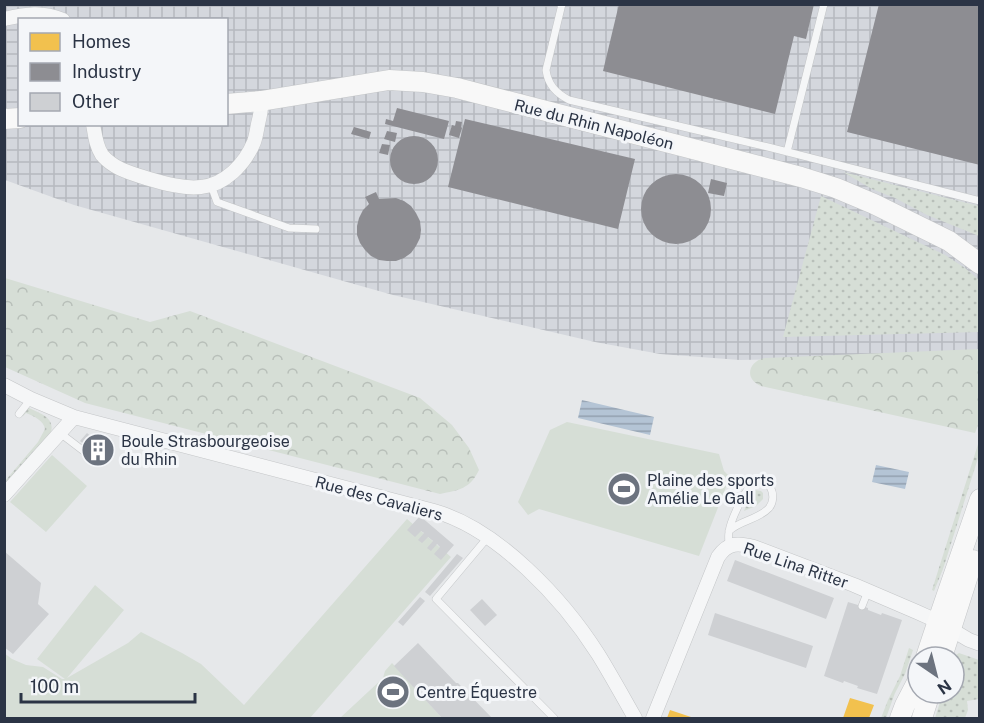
<svg xmlns="http://www.w3.org/2000/svg" width="984" height="723" font-family="'Public Sans',sans-serif">
  <style>
    .industrial { fill: url(#industrial-grid); fill-rule: evenodd }
    .grass { fill: url(#grass-dots) }
    .forest { fill: url(#forest-crowns) }
    .park { fill: #d6ded6 }
    .water { fill: url(#water-rules) }
    .homes { fill: #f2c14e }
    .industry { fill: #8d8d92 }
    .building { fill: #ced0d3 }
    .lines { fill: none; stroke-linecap: round; stroke-linejoin: round }
    .lane-casing { stroke: #c4c6c8; stroke-width: 8 }
    .street-casing { stroke: #c4c6c8; stroke-width: 15 }
    .secondary-casing { stroke: #c4c6c8; stroke-width: 21 }
    .lane { stroke: #f5f6f7; stroke-width: 7 }
    .street { stroke: #f5f6f7; stroke-width: 14 }
    .secondary { stroke: #f8f8f8; stroke-width: 20 }
    .labels { text-anchor: middle; stroke-width: 6; stroke-linejoin: round; paint-order: stroke }
    .street-label { font-size: 16px; fill: #2b3445; stroke: #f4f6f9 }
    .poi-label { font-size: 16px; fill: #2b3445; stroke: #f4f6f9; text-anchor: start }
  </style>
  <defs>
    <pattern id="industrial-grid" width="8" height="8" patternUnits="userSpaceOnUse" patternTransform="scale(1.5)"><rect width="8" height="8" fill="#d4d7dd"/><path d="M0 4h8M4 0v8" fill="none" stroke="#b6b9bf"/></pattern>
    <pattern id="grass-dots" width="8" height="8" patternUnits="userSpaceOnUse" patternTransform="scale(1.5)"><rect width="8" height="8" fill="#d6ded6"/><path d="M2 2h.1M6 6h.1" fill="none" stroke="#b8bfb9" stroke-width="1.8" stroke-linecap="round"/></pattern>
    <pattern id="forest-crowns" width="20" height="18" patternUnits="userSpaceOnUse" patternTransform="scale(1.5)"><rect width="20" height="18" fill="#d6ded6"/><path d="M2 6a3 3 0 1 1 6 0M12 15a3 3 0 1 1 6 0" fill="none" stroke="#b8bfb9"/></pattern>
    <pattern id="water-rules" width="6" height="5" patternUnits="userSpaceOnUse" patternTransform="scale(1.5)"><rect width="6" height="5" fill="#b4c4d5"/><path d="M0 2.5h6" fill="none" stroke="#93a0af"/></pattern>
  </defs>
  <rect width="100%" height="100%" fill="#e6e8ea"/>
  <path class="industrial" d="M4,5H979V355L740,360L660,354L595,342L393,295L74,205L5,180ZM20,20H226V124H20Z"/>
  <path class="grass" d="M843,172L979,206V236L927,215L895,198L872,189Z
    M821,196L945,255L965,268L979,280V332L783,337Z
    M27,407C40,414 57,417 50,435L5,486V481L38,442L45,429C44,421 34,416 26,413L23,416L20,415Z
    M979,441V455L943,569L934,591L932,590Z
    M755,490L761,491L763,493V499L756,506L744,511L750,495Z
    M909,648L913,650L905,674L895,693L886,718H881L888,700L900,676Z
    M959,653L979,660V699L967,701L968,710L965,718H935L943,693H954V660L956,655Z"/>
  <path class="forest" d="M5,278L150,322L190,311L420,398L452,425L469,448L479,470C470,489 459,490 440,494L85,403L5,367Z
    M979,349L980,420L975,433L761,386C743,379 749,360 766,358Z"/>
  <path class="park" d="M567,422L719,454L724,471L730,477L699,556L539,509L528,515L518,502L550,430Z
    M52,455L87,486L46,532L10,502Z
    M407,519L451,557L310,718H5L4,653L12,659L26,665L43,667L62,679H65L37,659L95,585L124,610L67,678L128,643L141,632L182,653L201,664L244,705Z
    M392,663L442,718H340L383,678L385,671Z"/>
  <path class="water" d="M582,400L654,417L650,435L578,418Z
    M876,465L909,472L905,489L872,482Z"/>
  <path class="homes" d="M850,698L874,705L869,718H843Z
    M670,710L694,718H667Z"/>
  <path class="industry" d="M619,4H814L806,39L794,36L775,114L603,71Z
    M879,4H980V165L847,132Z
    M397,108L449,121L444,139L385,124L386,119L393,121Z
    M465,119L635,159L618,229L448,187Z
    M456,121L462,122L461,127L462,128L459,138L449,135L452,125L455,126Z
    M354,127L371,132L369,139L351,134Z
    M387,131L397,133L395,142L384,139Z
    M390 160a24 24 0 1 1 48 0a24 24 0 1 1-48 0Z
    M382,144L390,145L388,155L379,153Z
    M641 209a35 35 0 1 1 70 0a35 35 0 1 1-70 0Z
    M711,179L727,183L724,196L708,193Z
    M376,192L379,199L396,198L404,201L411,206L416,213L420,221L421,230L420,238L416,246L411,253L404,258L396,261H387L379,260L371,256L365,250L360,243L357,235V226L359,218L363,210L369,204L365,197Z"/>
  <path class="building" d="M87,433L95,440L99,436L109,444L99,457L80,441Z
    M420,516L454,545L441,560L434,554L440,547L437,544L431,551L427,548L433,541L428,537L422,543L418,540L424,533L421,531L415,537L407,530Z
    M4,551L41,583L38,604L49,614L13,654L4,647Z
    M457,554L463,558L430,596L425,592Z
    M735,560L834,598L826,619L727,581Z
    M420,597L425,601L403,626L398,622Z
    M482,599L497,615L485,626L470,610Z
    M848,602L868,608V610L881,615L882,613L902,620L877,694L857,688L858,686L844,681L843,683L824,676Z
    M715,613L813,646L806,668L708,635Z
    M418,643L456,683H458L492,718H442L394,666Z"/>
  <g class="lines">
    <defs>
      <path id="lane" d="M562,4L546,70C548,85 556,93 569,100L768,147L980,201
        M787,152L824,4
        M211,185L217,202L289,228L316,229
        M19,414L31,399
        M60,433L98,462L110,447
        M729,531C740,520 758,520 769,508C778,497 770,475 754,483C745,488 730,522 729,532C728,536 729,541 729,546
        M488,537L436,599L554,718
        M862,606L868,591"/>
      <path id="street" d="M4,19C27,14 41,11 63,20
        M93,124C95,135 96,146 102,155C114,169 130,173 146,178C163,183 183,189 201,187C225,185 245,164 254,142C256,136 257,130 258,124C260,116 262,109 261,101
        M4,385L31,399L74,417L434,511C498,529 563,599 598,654C611,675 623,697 635,718
        M4,495L74,417
        M653,718L718,557C728,542 738,543 754,547L854,585L917,612L937,621L969,640L980,644"/>
      <path id="secondary" d="M226,104L261,101L389,80L423,82L457,88L801,177L836,188L874,204L949,241L980,264
        M4,119L20,118
        M926,657C943,604 962,552 980,499
        M942,657L973,560
        M900,718L905,705L918,680
        M922,718L930,693"/>
    </defs>
    <use href="#lane" class="lane-casing"/>
    <use href="#street" class="street-casing"/>
    <use href="#secondary" class="secondary-casing"/>
    <use href="#lane" class="lane"/>
    <use href="#street" class="street"/>
    <use href="#secondary" class="secondary"/>
  </g>
  <defs>
    <symbol id="building-disc" viewBox="-11 -11 22 22"><circle r="9.5" fill="#6c737f" stroke="#f4f6f9"/><path d="M-4-6H4V6H1V3H-1V6H-4ZM-2.5-4.3h1.7v1.8h-1.7ZM.8-4.3h1.7v1.8H.8ZM-2.5-1h1.7V.8h-1.7ZM.8-1h1.7V.8H.8Z" fill="#fff"/></symbol>
    <symbol id="stadium-disc" viewBox="-11 -11 22 22"><circle r="9.5" fill="#6c737f" stroke="#f4f6f9"/><path d="M0-5a6.5 5 0 1 0 0 10a6.5 5 0 1 0 0-10ZM-3.5-1.8h7v3.6h-7Z" fill="#fff"/></symbol>
  </defs>
  <g fill-rule="evenodd">
    <use href="#building-disc" x="79" y="431" width="38" height="38"/>
    <use href="#stadium-disc" x="605" y="470" width="38" height="38"/>
    <use href="#stadium-disc" x="374" y="673" width="38" height="38"/>
  </g>
  <g class="labels">
    <g class="street-label">
      <text transform="translate(594 124) rotate(14)" y="6">Rue du Rhin Napoléon</text>
      <text transform="translate(379 498) rotate(15)" y="6">Rue des Cavaliers</text>
      <text transform="translate(796 565) rotate(19)" y="6">Rue Lina Ritter</text>
    </g>
    <g class="poi-label">
      <text x="121" y="447">Boule Strasbourgeoise<tspan x="121" dy="18">du Rhin</tspan></text>
      <text x="647" y="486">Plaine des sports<tspan x="647" dy="18">Amélie Le Gall</tspan></text>
      <text x="416" y="698">Centre Équestre</text>
    </g>
  </g>
  <rect width="984" height="723" fill="none" stroke="#2b3445" stroke-width="12"/>
  <rect x="18" y="18" width="210" height="108" fill="#f4f6f9" stroke="#a4a8b1" stroke-width="1.5"/>
  <rect x="30" y="33" width="30" height="18" fill="#f2c14e" stroke="#a4a8b1" stroke-width="1.5"/>
  <text x="72" y="48" font-size="18" fill="#2b3445">Homes</text>
  <rect x="30" y="63" width="30" height="18" fill="#8d8d92" stroke="#a4a8b1" stroke-width="1.5"/>
  <text x="72" y="78" font-size="18" fill="#2b3445">Industry</text>
  <rect x="30" y="93" width="30" height="18" fill="#ced0d3" stroke="#a4a8b1" stroke-width="1.5"/>
  <text x="72" y="108" font-size="18" fill="#2b3445">Other</text>
  <g transform="translate(936 675) rotate(145)"><circle r="28" fill="#f4f6f9" stroke="#a4a8b1" stroke-width="1.5"/>
  <path d="M0-4.5L10 22L0 15L-10 22Z" fill="#6c737f"/>
  <text y="-9" font-size="16" font-weight="bold" text-anchor="middle" fill="#2b3445">N</text>
  </g>
  <path d="M21 693v9h174v-9" fill="none" stroke="#2b3445" stroke-width="3"/>
  <text x="30" y="693" font-size="18" fill="#2b3445" stroke="#f4f6f9" stroke-width="4.5" paint-order="stroke">100 m</text>
</svg>
